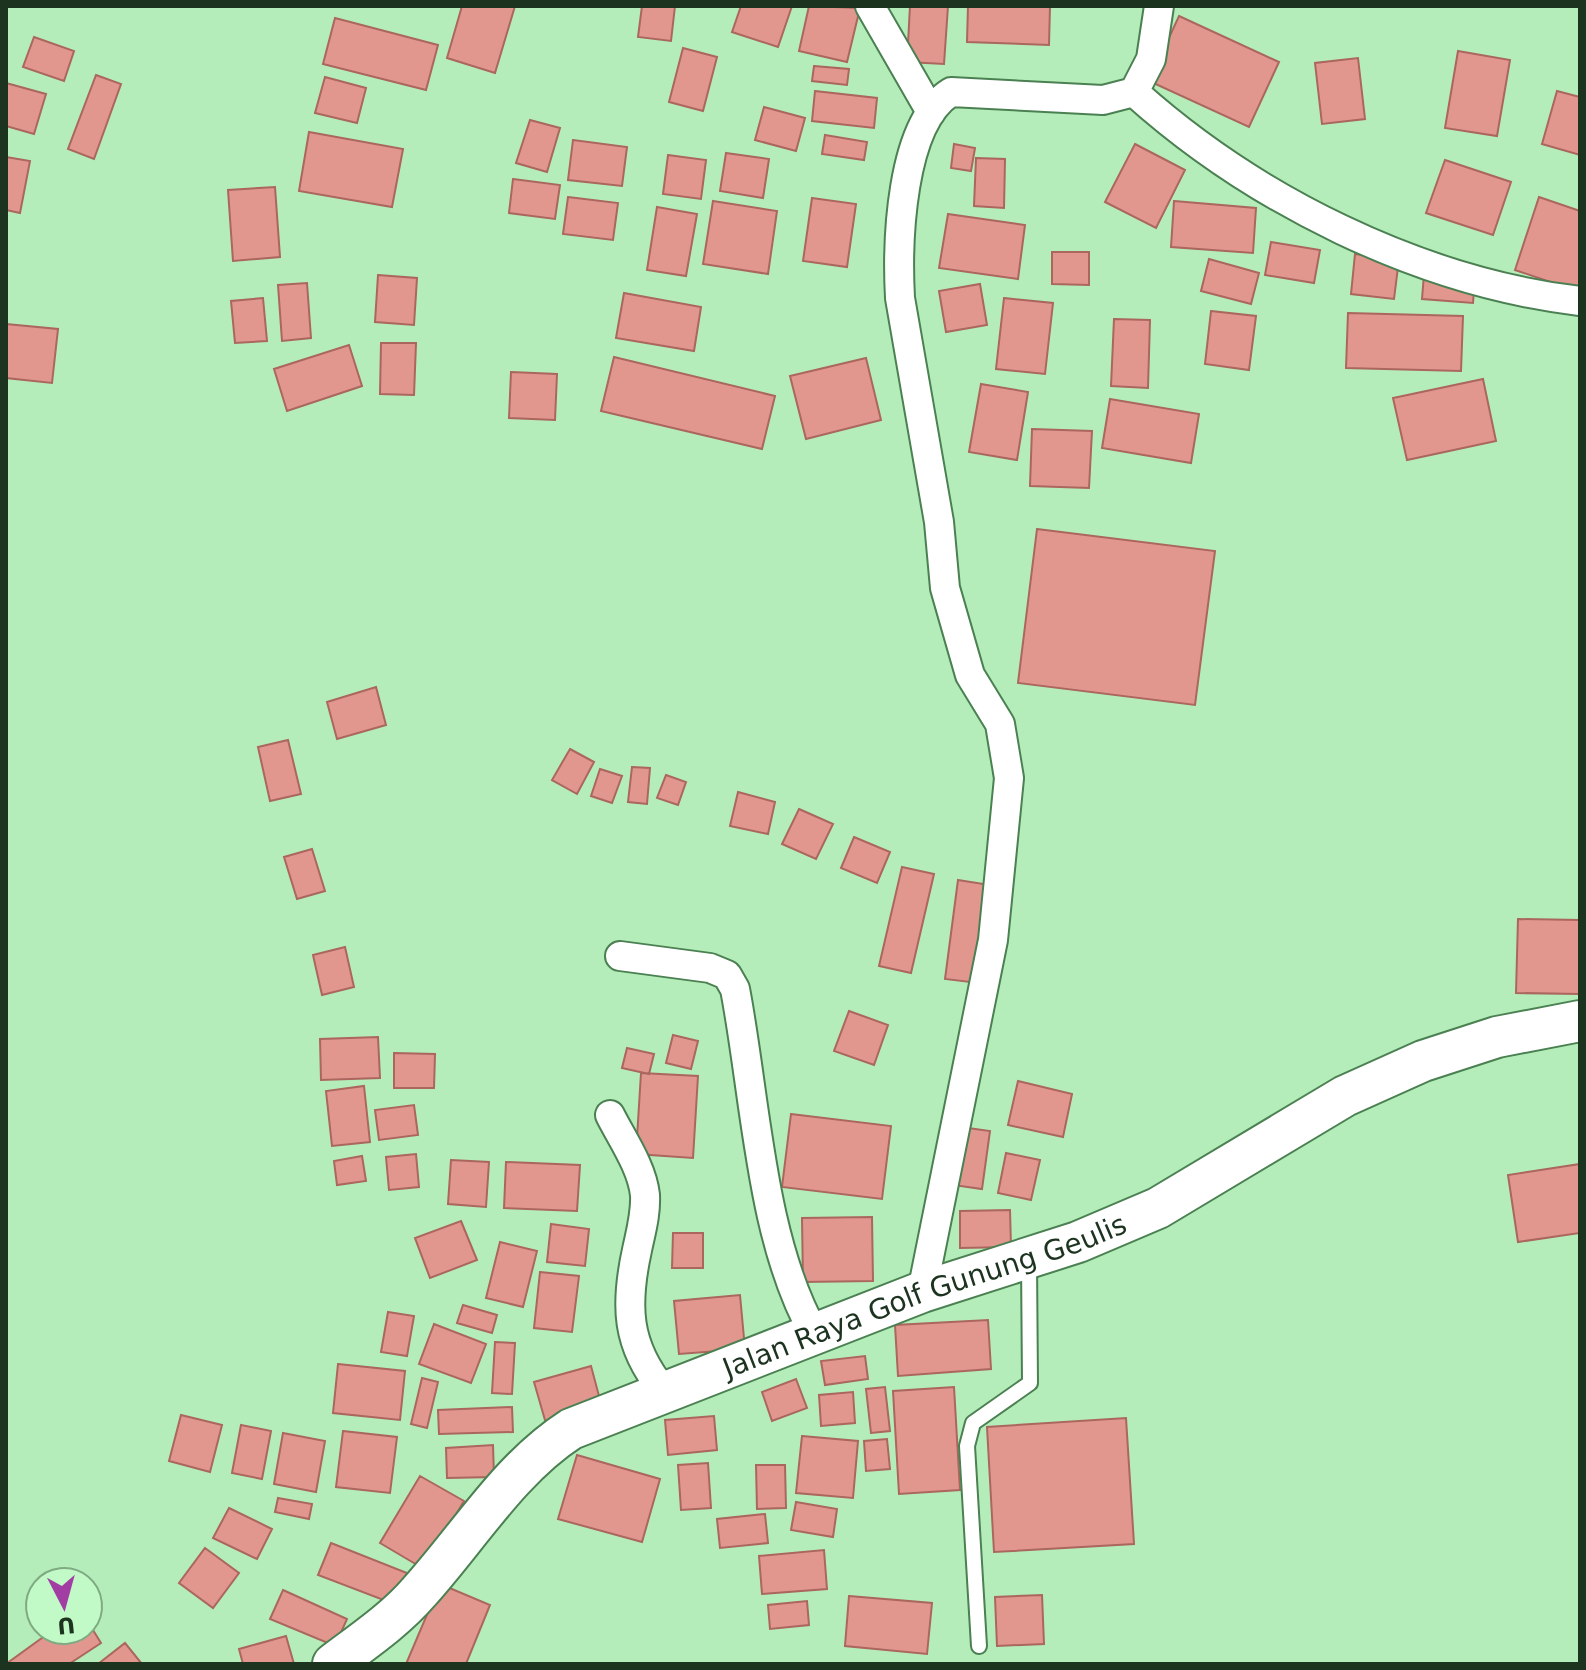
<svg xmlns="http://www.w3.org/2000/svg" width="1586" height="1670" font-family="'DejaVu Sans',sans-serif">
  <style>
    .building { fill: #e1978e; stroke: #ab665e; stroke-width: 2 }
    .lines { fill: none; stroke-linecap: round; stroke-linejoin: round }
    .lane-casing { stroke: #4b8052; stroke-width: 18 }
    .street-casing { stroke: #4b8052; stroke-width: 32 }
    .secondary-casing { stroke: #4b8052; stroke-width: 44 }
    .lane { stroke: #fff; stroke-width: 14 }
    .street { stroke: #fff; stroke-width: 28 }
    .secondary { stroke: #fff; stroke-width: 40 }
    .labels { text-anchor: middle; stroke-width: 6; stroke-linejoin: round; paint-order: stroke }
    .street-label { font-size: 28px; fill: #1c331f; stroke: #c1fac6 }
  </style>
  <rect width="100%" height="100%" fill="#b4edb9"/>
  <path class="building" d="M462,6H515L495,73L447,58Z
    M642,6H675L671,41L638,37Z
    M741,6H792L778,47L732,32Z
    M809,6L860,8L847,62L799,51Z
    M910,6H948L944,64L907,62Z
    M968,6H1050L1049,45L967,42Z
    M1179,16L1279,62L1249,127L1149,81Z
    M335,18L438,45L426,90L323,64Z
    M34,37L74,51L64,81L23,67Z
    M683,48L717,57L703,111L669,102Z
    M1458,51L1510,60L1497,136L1445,128Z
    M1358,58L1365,119L1322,124L1315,63Z
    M814,66L849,69L847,85L812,81Z
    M96,75L121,84L94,159L68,149Z
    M325,77L366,88L357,123L315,113Z
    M6,83L46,94L34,134L6,126Z
    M815,91L877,98L874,128L812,121Z
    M1557,91L1580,97V155L1542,144Z
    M764,107L805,118L796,151L755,140Z
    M530,120L560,128L547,172L516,163Z
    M309,132L403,149L392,207L299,191Z
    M825,135L867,142L864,160L822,154Z
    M573,140L627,147L622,186L568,180Z
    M954,144L975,148L971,171L951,168Z
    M1135,144L1185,170L1156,228L1105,202Z
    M726,153L769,159L763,198L720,191Z
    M668,155L706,160L701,199L663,194Z
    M6,157L30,161L20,213L6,210Z
    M976,158L1005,159L1004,208L974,206Z
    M1445,160L1511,182L1493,235L1426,213Z
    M513,179L560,185L555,219L509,213Z
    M275,187L280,257L233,261L228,190Z
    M568,197L618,203L613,240L563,234Z
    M1539,197L1580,211V292L1515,270Z
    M812,198L856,204L847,267L803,261Z
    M713,201L777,211L768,274L703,264Z
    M1174,201L1256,208L1253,253L1171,247Z
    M657,207L697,214L686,276L647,270Z
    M948,214L1025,225L1018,279L939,268Z
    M1271,242L1320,250L1314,283L1265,275Z
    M1052,252H1089V285L1052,284Z
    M1355,254L1399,259L1394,299L1351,294Z
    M1209,259L1259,273L1251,304L1201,291Z
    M1424,274L1475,278L1473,303L1422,299Z
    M378,275L417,278L414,325L375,322Z
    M307,283L311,338L282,341L278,285Z
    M980,284L987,325L946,332L939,291Z
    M624,293L701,307L694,351L616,338Z
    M263,298L267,341L235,343L231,301Z
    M1004,298L1053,303L1045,374L996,369Z
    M1211,311L1256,316L1249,370L1205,364Z
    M1348,313L1463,316L1461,371L1346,368Z
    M1114,319L1150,320L1148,388L1111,386Z
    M6,324L58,329L52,383L6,378Z
    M381,343H416L414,395L380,394Z
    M349,345L362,386L287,411L274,369Z
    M614,357L775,396L762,449L601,411Z
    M866,358L881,420L806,439L790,376Z
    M511,372L557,374L555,420L509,418Z
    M1483,379L1496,441L1407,460L1393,398Z
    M981,384L1028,392L1017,460L969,452Z
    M1110,399L1199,414L1191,463L1102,448Z
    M1032,429L1092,431L1089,488L1030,486Z
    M1037,529L1215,551L1195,705L1018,683Z
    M376,687L386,725L337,739L327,702Z
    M288,740L301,794L270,801L258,747Z
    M570,749L594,762L577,794L552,780Z
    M632,767L650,768L647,804L628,802Z
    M600,769L622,776L612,803L591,796Z
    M666,775L686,782L678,805L657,798Z
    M738,792L775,802L768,834L730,826Z
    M799,809L833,824L816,859L782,844Z
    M854,837L890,852L877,883L841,868Z
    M312,849L325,891L297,899L284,857Z
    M902,867L934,874L911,973L879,966Z
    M958,880L990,885L978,983L945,979Z
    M1518,919L1580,920V994L1516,993Z
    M345,947L354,987L322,995L313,955Z
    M849,1011L888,1025L874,1065L834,1051Z
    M673,1035L698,1041L691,1069L666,1063Z
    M378,1037L380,1078L321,1080L320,1039Z
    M627,1048L654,1054L649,1074L622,1068Z
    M394,1053L435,1054L434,1088H394Z
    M641,1073L698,1076L693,1158L636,1154Z
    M1018,1081L1072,1094L1063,1137L1008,1125Z
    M364,1086L370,1142L332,1146L326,1091Z
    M414,1105L418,1135L379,1140L375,1110Z
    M791,1114L891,1126L882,1199L782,1187Z
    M961,1127L990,1131L982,1189L953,1185Z
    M1006,1153L1040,1160L1031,1200L998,1193Z
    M416,1154L419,1187L389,1190L386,1157Z
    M362,1156L366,1181L337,1185L334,1161Z
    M451,1160L489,1162L486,1207L448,1204Z
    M506,1162L580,1165L577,1211L504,1208Z
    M1580,1164V1233L1518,1242L1508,1175Z
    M1010,1210L1011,1247L960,1248V1211Z
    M872,1217L873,1281L803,1282L802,1218Z
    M461,1221L477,1260L430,1278L415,1238Z
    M551,1224L589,1229L585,1266L547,1262Z
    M673,1233H703V1268H672Z
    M500,1242L537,1251L523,1307L486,1298Z
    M540,1272L579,1276L572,1332L534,1328Z
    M740,1295L745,1349L679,1354L674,1301Z
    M463,1305L497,1315L492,1333L457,1323Z
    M388,1312L414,1316L407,1356L381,1352Z
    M988,1320L991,1369L898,1376L895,1325Z
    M434,1324L486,1344L471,1383L419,1364Z
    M495,1342L515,1343L512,1394L492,1393Z
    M865,1356L868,1379L825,1385L821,1361Z
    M338,1364L405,1371L400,1420L333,1413Z
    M591,1366L603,1411L547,1427L534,1382Z
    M422,1378L438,1382L427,1428L411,1424Z
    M796,1379L807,1408L772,1421L762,1392Z
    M885,1387L890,1431L871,1433L866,1389Z
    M954,1387L960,1490L899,1494L893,1391Z
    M853,1392L855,1423L821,1426L819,1395Z
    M512,1407L513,1432L439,1434L438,1410Z
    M181,1415L222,1425L210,1472L169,1461Z
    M714,1416L717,1450L668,1455L665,1420Z
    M1126,1418L1134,1544L994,1552L987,1427Z
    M241,1425L271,1431L262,1479L232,1473Z
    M343,1431L397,1437L390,1493L336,1487Z
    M283,1433L325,1441L316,1492L274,1484Z
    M802,1436L858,1441L853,1498L796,1493Z
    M887,1439L890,1469L866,1471L864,1441Z
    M493,1445L494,1477L447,1478L446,1448Z
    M577,1455L660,1479L642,1542L558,1519Z
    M708,1463L711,1508L681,1510L678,1465Z
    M756,1465H785L786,1508L757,1509Z
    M420,1476L464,1501L424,1569L380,1543Z
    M278,1498L312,1504L309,1519L275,1512Z
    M796,1502L837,1509L833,1537L791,1530Z
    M229,1508L272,1529L257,1559L213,1538Z
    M765,1514L768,1543L720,1548L717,1519Z
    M331,1543L407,1573L394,1604L318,1575Z
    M205,1548L239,1573L213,1608L179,1583Z
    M824,1550L827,1589L762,1594L759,1556Z
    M440,1584L490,1605L466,1664H406Z
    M283,1590L347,1619L335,1646L270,1619Z
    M1042,1595L1044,1644L997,1646L995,1597Z
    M849,1596L932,1603L927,1654L845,1646Z
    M807,1601L809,1625L770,1629L768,1605Z
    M88,1622L101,1643L69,1664H6L53,1630H88Z
    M286,1636L294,1664H243L239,1649Z
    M125,1643L142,1664H98Z"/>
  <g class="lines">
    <defs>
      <path id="lane" d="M979,1646L967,1446L973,1423L1030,1383L1029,1262"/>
      <path id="street" d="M870,6L931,112
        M1134,92C1253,199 1419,282 1580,301
        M620,956L710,968L727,975L735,989C756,1098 760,1239 815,1335
        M610,1115C622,1139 642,1167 645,1195C646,1214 641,1231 637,1250C625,1305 626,1345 663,1390
        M922,1292L993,940L1009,778L1000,724L970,675L945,588L939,522L900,298C897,243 900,124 951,92L1103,100L1134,92L1151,59L1159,6"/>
      <g id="secondary">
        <path id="s1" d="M333,1664C362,1642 395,1620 419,1592C468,1538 509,1469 571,1429L922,1292L1078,1242L1158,1208L1345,1096L1423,1061L1497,1037L1580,1021"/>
      </g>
    </defs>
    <use href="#lane" class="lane-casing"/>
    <use href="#street" class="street-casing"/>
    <use href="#secondary" class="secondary-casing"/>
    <use href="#lane" class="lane"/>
    <use href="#street" class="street"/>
    <use href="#secondary" class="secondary"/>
  </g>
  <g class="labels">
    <g class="street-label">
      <text dy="10" stroke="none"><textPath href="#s1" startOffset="714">Jalan Raya Golf Gunung Geulis</textPath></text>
    </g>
  </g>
  <rect width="1586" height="1670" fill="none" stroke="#1c331f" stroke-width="16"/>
  <g transform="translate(64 1606) rotate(174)"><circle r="38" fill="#c1fac6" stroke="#7faa83" stroke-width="2"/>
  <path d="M0-6L14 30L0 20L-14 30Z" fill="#a23ea3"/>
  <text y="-12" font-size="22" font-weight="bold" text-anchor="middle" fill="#1c331f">U</text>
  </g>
</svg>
